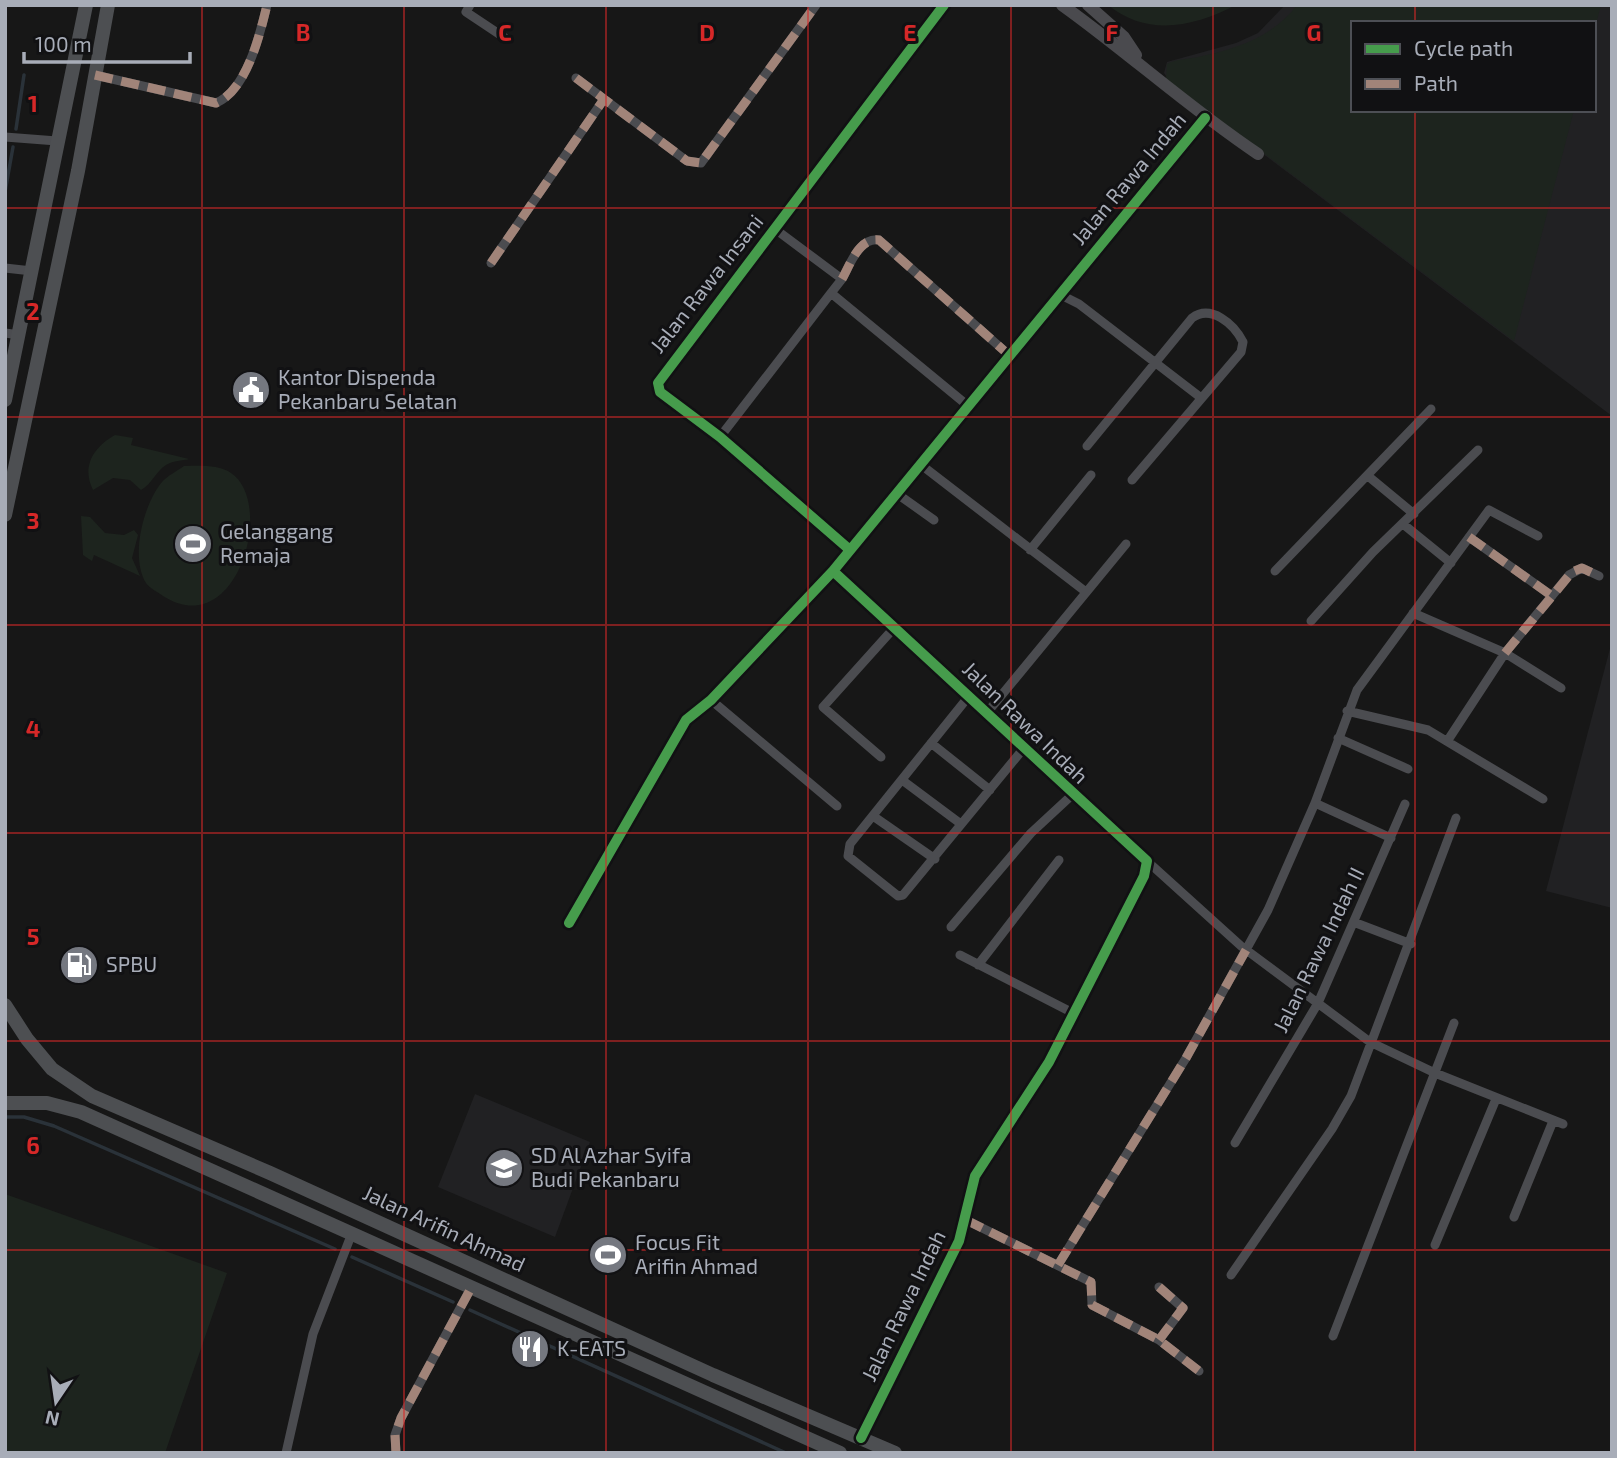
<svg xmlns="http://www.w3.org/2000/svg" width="1617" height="1458" font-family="'Exo 2',sans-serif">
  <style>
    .built { fill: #212123; fill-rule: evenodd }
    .green { fill: #1d241e }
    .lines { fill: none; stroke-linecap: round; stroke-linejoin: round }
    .stream { stroke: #2a3239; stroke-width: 3.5 }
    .street { stroke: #4b4c50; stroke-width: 9 }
    .secondary { stroke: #4a4a4e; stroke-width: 12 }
    .primary { stroke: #4d4f52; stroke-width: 14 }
    .quiet { stroke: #a18479; stroke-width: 9; stroke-dasharray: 18 9; stroke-linecap: butt }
    .cycleway-casing { stroke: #111113; stroke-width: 15 }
    .cycleway { stroke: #469c4c; stroke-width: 10 }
    .grid { fill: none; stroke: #d62828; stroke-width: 2; stroke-opacity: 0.55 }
    .labels { text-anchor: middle; stroke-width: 6; stroke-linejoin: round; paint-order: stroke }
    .street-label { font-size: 21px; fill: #a8adb8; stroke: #111113 }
    .poi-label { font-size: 21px; fill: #a8adb8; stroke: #111113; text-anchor: start }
    .grid-label { font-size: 23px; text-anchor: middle; font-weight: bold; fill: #d62828; stroke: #111113; stroke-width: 6; stroke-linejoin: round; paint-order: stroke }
  </style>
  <rect width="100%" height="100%" fill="#171717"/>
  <path class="built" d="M1285,5H1612V416L1173,86L1164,73L1167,62L1236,43L1258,33ZM1353,23H1594V110H1353Z
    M1612,641V908L1546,891Z
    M475,1094L590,1142L555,1237L438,1187Z"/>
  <path class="green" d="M1108,5H1236C1194,27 1147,37 1108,5Z
    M1297,5H1601L1594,32V23H1353V110H1574L1514,341L1166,80L1167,64C1176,59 1188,59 1198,57C1236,49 1273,37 1297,5Z
    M115,435L133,438L131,445L189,459C182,461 174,460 166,465C155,472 153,483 141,490L130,480L113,478L93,490C81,466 94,447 115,435Z
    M184,466C198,466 218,464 231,473C276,503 237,643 163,596C158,592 149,588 146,583C130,557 143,505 162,482C167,476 177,471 184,466Z
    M81,516L90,517L105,533L124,535L134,530L138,535L132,558L140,576L94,555L92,561L83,555Z
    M5,1194L227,1273L165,1453L5,1452Z"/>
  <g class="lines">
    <path class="stream" d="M16,129L24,75
      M5,192L13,147
      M5,1117H24L54,1126L335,1249
      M352,1257L453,1302
      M470,1310L786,1453"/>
    <path class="street" d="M470,5L466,12L505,38
      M95,75L216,103C247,90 260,34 267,5
      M576,78L604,99
      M5,137L57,141
      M775,229L842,279L831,293L967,405
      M491,263L604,99L687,161L701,163L816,5
      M5,268L32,271
      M842,279C850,265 859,237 879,240L1009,355
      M1059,294L1079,304L1200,397
      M5,333L20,335
      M720,437L831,293
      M1087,446L1192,318C1211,304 1234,324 1243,342L1241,352L1132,480
      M920,464L1086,592
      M1368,476L1414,514
      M896,493L934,520
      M1403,524L1451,563
      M1469,537L1552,596
      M850,550L720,437L660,392L658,383L944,5
      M1030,550L1091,475
      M1275,571L1431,409
      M1413,613L1505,653L1561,688
      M1311,621L1373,552L1478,450
      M969,696L850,844L848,856L898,896L903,895L1024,748
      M711,700L837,806
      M1347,711L1428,730L1543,799
      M986,714L1126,544
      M1338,738L1408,769
      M1448,740L1505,653L1569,575L1582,568L1599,576
      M931,743L990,790
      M881,757L823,707L894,628
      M902,780L961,824
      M1315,803L1391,838
      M873,816L935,859
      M1147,861L1241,946L1370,1042L1435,1073L1563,1124
      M569,923L686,720L711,700L833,571
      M1356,923L1411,944
      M951,927L1031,833L1072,795
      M960,955L1075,1014
      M978,965L1059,860
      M1235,1143L1318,1003L1405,804
      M1514,1217L1553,1121
      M966,1220L1091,1282L1092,1305L1159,1340L1199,1371
      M1435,1245L1496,1099
      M1058,1265L1186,1058L1268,910L1315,803L1357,690L1489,510L1538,536
      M1231,1275L1332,1129L1351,1096L1456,818
      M1159,1287L1183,1308L1159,1340
      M1333,1336L1454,1023
      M286,1453L313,1334L352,1233
      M396,1453L395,1435L401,1418L471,1288"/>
    <path class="secondary" d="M1062,5C1129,53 1189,108 1258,154
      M1088,5L1124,37L1136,55
      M861,1438L959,1241L975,1176L1049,1062L1144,876L1147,861L833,571L1205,118"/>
    <path class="primary" d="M5,400L86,5
      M5,515L78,171L108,5
      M5,1005L27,1039L52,1069L92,1096L270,1173L713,1375L895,1453
      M5,1103H47L81,1112L840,1453"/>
    <path class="quiet" d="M95,75L216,103C247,90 260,34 267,5
      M576,78L604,99
      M491,263L604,99L687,161L701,163L816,5
      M842,279C850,265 859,237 879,240L1009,355
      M1469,537L1552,596
      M1505,653L1572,572L1582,568L1599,576
      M966,1220L1091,1282L1092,1305L1159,1340L1199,1371
      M1058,1265L1186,1058L1246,950
      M1159,1287L1183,1308L1159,1340
      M396,1453L395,1435L401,1418L471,1288"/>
    <defs>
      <path id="cycleway" d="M850,550L720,437L660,392L658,383L944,5
        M833,571L1147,861L1144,876L1049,1062L975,1176L959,1241L861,1438
        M569,923L686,720L711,700L833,571L1205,118"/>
    </defs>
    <use href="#cycleway" class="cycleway-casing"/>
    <use href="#cycleway" class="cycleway"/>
  </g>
  <path class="grid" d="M202,5V1453M404,5V1453M606,5V1453M808,5V1453M1011,5V1453M1213,5V1453M1415,5V23M1415,110V1453M5,208H1612M5,417H1612M5,625H1612M5,833H1612M5,1041H1612M5,1250H1612"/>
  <defs>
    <symbol id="civic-disc" viewBox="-11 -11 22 22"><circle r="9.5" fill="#757880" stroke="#111113"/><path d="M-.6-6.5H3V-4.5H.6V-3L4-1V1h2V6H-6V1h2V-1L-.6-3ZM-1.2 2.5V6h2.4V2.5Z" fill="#fff"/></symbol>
    <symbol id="stadium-disc" viewBox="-11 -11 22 22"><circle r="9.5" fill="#757880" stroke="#111113"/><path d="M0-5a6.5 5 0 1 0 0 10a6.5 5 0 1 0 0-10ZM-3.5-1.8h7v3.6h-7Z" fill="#fff"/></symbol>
    <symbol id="fuel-disc" viewBox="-11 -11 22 22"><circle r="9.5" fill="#757880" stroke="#111113"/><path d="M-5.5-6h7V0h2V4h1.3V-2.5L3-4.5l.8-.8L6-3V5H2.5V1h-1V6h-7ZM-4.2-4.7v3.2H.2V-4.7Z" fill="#fff"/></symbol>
    <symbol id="school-disc" viewBox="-11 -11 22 22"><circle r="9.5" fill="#757880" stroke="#111113"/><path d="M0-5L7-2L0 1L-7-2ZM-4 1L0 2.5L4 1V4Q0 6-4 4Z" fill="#fff"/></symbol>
    <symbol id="restaurant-disc" viewBox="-11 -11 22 22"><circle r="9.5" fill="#757880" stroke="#111113"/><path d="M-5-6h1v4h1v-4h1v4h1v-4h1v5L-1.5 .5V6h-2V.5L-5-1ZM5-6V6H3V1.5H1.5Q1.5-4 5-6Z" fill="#fff"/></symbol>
  </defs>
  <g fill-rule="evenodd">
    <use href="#civic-disc" x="229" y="368" width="44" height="44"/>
    <use href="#stadium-disc" x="171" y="522" width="44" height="44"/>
    <use href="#fuel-disc" x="57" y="943" width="44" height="44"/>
    <use href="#school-disc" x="482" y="1146" width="44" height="44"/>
    <use href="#stadium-disc" x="586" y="1233" width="44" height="44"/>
    <use href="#restaurant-disc" x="508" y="1327" width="44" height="44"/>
  </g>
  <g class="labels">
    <g class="street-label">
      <text transform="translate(1129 179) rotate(-50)" y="7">Jalan Rawa Indah</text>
      <text transform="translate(707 284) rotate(-52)" y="7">Jalan Rawa Insani</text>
      <text transform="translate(1025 723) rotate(44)" y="7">Jalan Rawa Indah</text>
      <text transform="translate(1319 950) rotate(-64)" y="7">Jalan Rawa Indah II</text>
      <text transform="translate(444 1229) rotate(25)" y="7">Jalan Arifin Ahmad</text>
      <text transform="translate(904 1306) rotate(-64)" y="7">Jalan Rawa Indah</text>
    </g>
    <g class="poi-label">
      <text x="278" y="385">Kantor Dispenda<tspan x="278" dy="24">Pekanbaru Selatan</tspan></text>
      <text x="220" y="539">Gelanggang<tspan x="220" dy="24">Remaja</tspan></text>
      <text x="106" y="972">SPBU</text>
      <text x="531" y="1163">SD Al Azhar Syifa<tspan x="531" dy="24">Budi Pekanbaru</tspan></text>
      <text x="635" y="1250">Focus Fit<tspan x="635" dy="24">Arifin Ahmad</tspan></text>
      <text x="557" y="1356">K-EATS</text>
    </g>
  </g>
  <g class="grid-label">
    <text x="303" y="41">B</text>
    <text x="505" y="41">C</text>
    <text x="707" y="41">D</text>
    <text x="910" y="41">E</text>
    <text x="1112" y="41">F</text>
    <text x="1314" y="41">G</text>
    <text x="33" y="112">1</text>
    <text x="33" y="320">2</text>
    <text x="33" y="529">3</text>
    <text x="33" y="737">4</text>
    <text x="33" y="945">5</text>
    <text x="33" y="1154">6</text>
  </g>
  <rect width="1617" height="1458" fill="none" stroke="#a8adb8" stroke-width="14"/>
  <rect x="1351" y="21" width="245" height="91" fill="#111113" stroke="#4d4f55" stroke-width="2"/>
  <rect x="1365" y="44" width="35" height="10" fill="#469c4c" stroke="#4d4f55" stroke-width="2"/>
  <text x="1414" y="56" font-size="21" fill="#a8adb8">Cycle path</text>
  <rect x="1365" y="79" width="35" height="10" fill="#a18479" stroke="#4d4f55" stroke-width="2"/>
  <text x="1414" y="91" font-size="21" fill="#a8adb8">Path</text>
  <g transform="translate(56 1402) rotate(193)" stroke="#111113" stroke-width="5" paint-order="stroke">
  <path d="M0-5L12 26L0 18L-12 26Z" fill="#a8adb8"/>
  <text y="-10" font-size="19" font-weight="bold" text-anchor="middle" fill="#a8adb8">N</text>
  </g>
  <path d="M24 52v10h166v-10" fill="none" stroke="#a8adb8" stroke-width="3.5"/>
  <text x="35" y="52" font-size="21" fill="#a8adb8" stroke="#111113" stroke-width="5" paint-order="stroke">100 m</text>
</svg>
